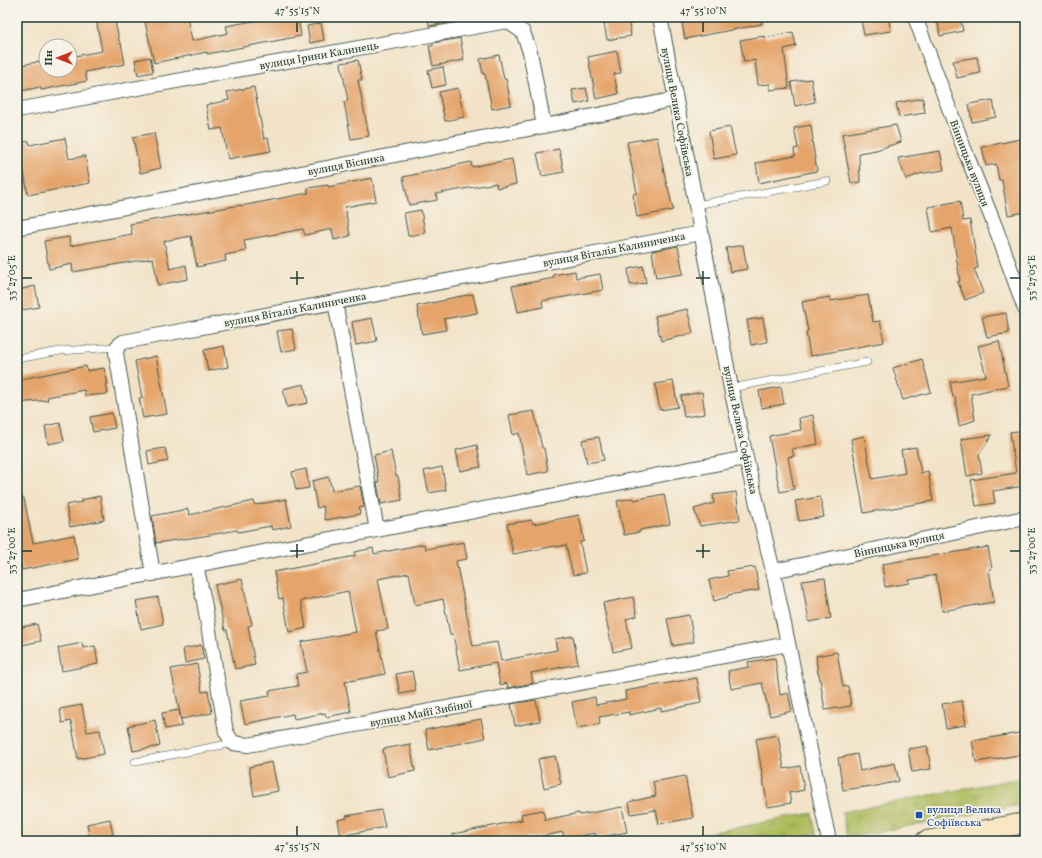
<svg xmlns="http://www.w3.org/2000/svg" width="1042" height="858" font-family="Vollkorn,serif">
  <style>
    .grass { fill: url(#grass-tufts); stroke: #667c48 }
    .building { fill: #e5a46b }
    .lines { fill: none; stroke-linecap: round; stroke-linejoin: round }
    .lane-casing { stroke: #3f564a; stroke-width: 8 }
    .street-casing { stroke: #3f564a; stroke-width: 16 }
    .secondary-casing { stroke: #3f564a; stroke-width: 22 }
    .lane { stroke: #fff; stroke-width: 7 }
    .street { stroke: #fff; stroke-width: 14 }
    .secondary { stroke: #f9e7c3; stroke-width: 20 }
    .ticks { fill: none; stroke: #1f3d34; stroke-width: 1.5 }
    .transit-dot { fill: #1a4fb4; stroke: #f7f3e8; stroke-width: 1.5 }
    .labels { text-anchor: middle; stroke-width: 3.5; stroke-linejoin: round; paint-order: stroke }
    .street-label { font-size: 11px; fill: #1f3d34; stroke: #f7f3e8 }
    .transit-label { font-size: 11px; fill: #164399; stroke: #f7f3e8; text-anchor: start }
    .neatline { fill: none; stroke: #1f3d34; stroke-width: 1.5 }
    .ticks-label { font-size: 10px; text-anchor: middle; fill: #1f3d34 }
  </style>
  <defs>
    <pattern id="grass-tufts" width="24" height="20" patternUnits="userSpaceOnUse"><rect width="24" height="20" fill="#adbb5d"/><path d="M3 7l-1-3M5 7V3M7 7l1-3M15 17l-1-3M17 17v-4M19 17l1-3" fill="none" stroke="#8c994e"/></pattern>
  </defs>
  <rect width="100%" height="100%" fill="#f7f3e8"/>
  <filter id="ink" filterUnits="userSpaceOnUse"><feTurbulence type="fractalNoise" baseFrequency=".025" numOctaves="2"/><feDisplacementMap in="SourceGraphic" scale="8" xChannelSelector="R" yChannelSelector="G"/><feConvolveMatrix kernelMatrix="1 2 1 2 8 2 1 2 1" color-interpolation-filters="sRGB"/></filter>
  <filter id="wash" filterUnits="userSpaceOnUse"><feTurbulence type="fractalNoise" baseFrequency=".012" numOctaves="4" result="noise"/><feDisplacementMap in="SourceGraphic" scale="16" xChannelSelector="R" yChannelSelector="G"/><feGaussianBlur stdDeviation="0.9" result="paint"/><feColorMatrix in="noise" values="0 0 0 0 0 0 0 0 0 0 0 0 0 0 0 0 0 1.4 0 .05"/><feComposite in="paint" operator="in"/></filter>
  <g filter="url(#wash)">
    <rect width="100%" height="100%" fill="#f2e3c8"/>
    <path class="grass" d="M1025,777V804L847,838L842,812Z
      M812,813L817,838L798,841H667Z"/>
    <g id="blocks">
      <path class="building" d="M106,17H114L120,44L121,43L125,64L85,72L87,81L41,90L40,87L17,92V66L46,60V70H70V57L102,51L96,19Z
        M144,17H187L192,41L228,33L226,26L275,17H298L301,36L207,54V52L154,63Z
        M428,17H456L457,21L429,26Z
        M603,17H628L631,36L607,40Z
        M713,17H761L762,24L685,39L682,23Z
        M878,17H888L891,31L864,35L861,20Z
        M937,17H960L963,31L940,36Z
        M321,23L324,40L310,43L307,26Z
        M793,32L796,46L784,49L789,88L770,90V84L758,85L755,60L744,62L740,40L765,36V38Z
        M460,38L464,60L433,66L429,46H433V43Z
        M617,51L621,73L614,74L618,94L596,99L588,57Z
        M499,55L504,79H506L511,105L492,109L485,74H483L480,59Z
        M150,57L153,72L138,75L135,60Z
        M977,57L980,73L957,78L953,61Z
        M358,60L362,80H358L369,136L351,139L344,102L348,101L341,63Z
        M443,67L446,85L432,88L428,70Z
        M811,79L815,102L795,106L791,82Z
        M254,87L264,139L268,138L271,151L228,159L222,128L211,130L206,105L229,100L227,92Z
        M458,88L464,117L445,121L439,92Z
        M586,88L589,101L575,104L572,90Z
        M923,98L925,113L899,117L896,103Z
        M993,100L996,117L972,122L969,104Z
        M811,125L813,140H812L817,171L759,183L756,163L795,156L794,149L798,148L794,128Z
        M896,125L901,142L876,150L859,153L860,182L851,183L842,134Z
        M730,127L736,155L714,159L709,131Z
        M154,133L161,168L140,173L133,137Z
        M657,137L667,187H668L673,210L637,217L633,194L637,193L627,142Z
        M65,138L69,159L85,156L90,183L28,195L22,161L17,162V143L29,141L30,145Z
        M1025,138V159L1022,160L1025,175V212L1008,215L1002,180H999L996,164L986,166L982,147Z
        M559,149L564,172L542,176L537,153Z
        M940,151L944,170L919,174L906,179L898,158Z
        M512,159L516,184L497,188L496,183L436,194L437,200L409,205L403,177L452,167V166L471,162L472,167Z
        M372,178L376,201L345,207L350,236L334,240L332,229L305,235L303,229L244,240L246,251L225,255L226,261L197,267L191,236L164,241L170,269L186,265L188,279L158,285L153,258L73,272L72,264L49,269L44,241L69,237L70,246L132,234L130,224L241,205V206L308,193V188L328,185V187Z
        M960,201L963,221L970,220L978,268L974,269L983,293L965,300L958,282L960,281L952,228L932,232L928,207Z
        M421,210L425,233L408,236L404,213Z
        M743,245L747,269L730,272L726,248Z
        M678,246L683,274L656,278L652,251Z
        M643,266L646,283L630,285L628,269Z
        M575,271L576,278L600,274L603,290L542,301L543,307L518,312L512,286L554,278L553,275Z
        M35,286L39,307L22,310L18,290Z
        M473,294L477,313L444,319L446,330L422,334L417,306L446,300V299Z
        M868,295L873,322L880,321L884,342L810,356L806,332L808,331L802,302L830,297V301Z
        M687,309L693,333L661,341L655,316Z
        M1006,313L1009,333L987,337L982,317Z
        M372,318L377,341L356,345L352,322Z
        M763,318L767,342L751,345L747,320Z
        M292,329L296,349L281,352L277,331Z
        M999,341L1008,386L971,394L975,420L959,426L955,396L953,397L950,382L986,376L978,346Z
        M224,346L228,367L208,371L204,350Z
        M156,356L167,414L143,418L139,398H142L135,361Z
        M922,359L931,392L903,400L893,368Z
        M86,366L87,371L104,368L108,384H106L108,394L85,396L84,390L47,397L48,400L17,403V380Z
        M673,381L678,407L660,410L655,384Z
        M304,384L308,403L287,407L283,389Z
        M781,387L784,404L762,408L759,391Z
        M702,392L705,414L684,417L681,396Z
        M534,411L542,448H544L548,471L527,475L519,433L513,435L509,415Z
        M112,413L115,428L93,432L90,417Z
        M813,415L818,444L792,449L794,456L788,457L794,489L780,492L769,436L801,430L799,418Z
        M60,423L64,441L48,444L45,426Z
        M1025,430V486L993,491L995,503L976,506L971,480L1016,473L1010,432Z
        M992,435L979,455L982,473L967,476L961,439Z
        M864,436L872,479L905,473L901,450L916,447L921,473L928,471L933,501L864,513L851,439Z
        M599,437L604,460L587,463L582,440Z
        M477,445L481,467L460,471L456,450Z
        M165,448L168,461L149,465L147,451Z
        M391,451L396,476H398L402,500L381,504L377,483L379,482L374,455Z
        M442,467L446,490L429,493L424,471Z
        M306,469L309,488L296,490L292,472Z
        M329,477L332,491L360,486L364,507L359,508L360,514L325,520L323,506L317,508L312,481Z
        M736,492L740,520L700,526L694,509L714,503L713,495Z
        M664,494L670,524L640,530V532L624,535L617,501L633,498L634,500Z
        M100,496L104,520L70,527L66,505L82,502L81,500Z
        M820,497L824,517L799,521L795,501Z
        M24,498L33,543L74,535L78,559L22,570L17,545V499Z
        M286,499L291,526L272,530L271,526L238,532L237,530L204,536L156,543L152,516L188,509L189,515L254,501L255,505Z
        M579,515L584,541L580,542L586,573L573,575L566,545L556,547V546L513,554L507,524L532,520L533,524Z
        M464,542L467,559L456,561L473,646L497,642L501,661L557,650L555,639L573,636L578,664L531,673L533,683L508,688L507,683L500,685L496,663L460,670L453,634H450L443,599L415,605L409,573L378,579L388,629L376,631L385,674L345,682L351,712L326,717L325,713L294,719L293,714L245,724L240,701L270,696L269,691L298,686L296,674L307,672L301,642L356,632L348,591L301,601L306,628L289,632L283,598L279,599L274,572L355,556V552L373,548L374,554L424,544L426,549Z
        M988,547L992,569H989L994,602L942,611L936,575L909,580L910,583L885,587L882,564Z
        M755,567L759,590L728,595V597L714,601L709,580L728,576L727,571Z
        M825,578L831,618L809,622L802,581Z
        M242,579L252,625L248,626L255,665L235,669L227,630H225L215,585Z
        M158,597L163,624L141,629L136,601Z
        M633,597L637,616L626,619L632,648L613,652L603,603Z
        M689,615L694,642L673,646L667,619Z
        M37,624L41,641L17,646V628Z
        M82,643L83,648L95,646L98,664L62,671L58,648Z
        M201,645L204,659L185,663L183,649Z
        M837,652L843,687L848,686L851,706L825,710L819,674H818L816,656Z
        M775,658L780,695L788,693L792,711L770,716L762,683L731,689L728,671L749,667L748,662Z
        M197,664L202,692L208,691L212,713L181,719L171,669Z
        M412,671L416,691L400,694L396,674Z
        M697,678L701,703L661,711V708L629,715V712L599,717L600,724L577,728L572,702L595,697L596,705L626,699L625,691Z
        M536,700L540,721L515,726L511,704Z
        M962,701L966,725L946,728L942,704Z
        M82,705L87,732L100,730L104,754L78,759L71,721L62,723L60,709Z
        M179,710L182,726L165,729L162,713Z
        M481,719L485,738L429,750L425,730Z
        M155,720L160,746L133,751L128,726Z
        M1025,732V754L976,762L972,741Z
        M778,735L784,769L800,766L804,790L789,793L791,803L768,807L756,739Z
        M410,744L415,771L388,777L383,749Z
        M927,746L931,769L912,772L908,749Z
        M857,754L860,771L895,763L899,781L872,787V786L843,790L838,758Z
        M555,756L561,784L544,788L538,759Z
        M272,762L278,791L254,796L249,767Z
        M685,776L693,818L659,824L656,810L631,814L629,802L656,796L653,782Z
        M622,807L627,832L596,838L595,833L564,839L563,832L538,837V836L512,841H454L453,834L522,820L521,814L543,810L545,820L579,813L580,815Z
        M381,810L385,827L341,836L338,820L347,818L346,816Z
        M110,819L114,841H90L87,824Z"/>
    </g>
  </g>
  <g filter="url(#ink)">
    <use href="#blocks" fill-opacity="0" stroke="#3f564a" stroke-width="1"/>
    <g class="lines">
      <defs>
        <path id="lane" d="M696,205L827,181
          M17,359L60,351L117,347
          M731,388L867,362
          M135,762L233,743"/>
        <path id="street" d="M660,17L731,388L746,458L773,571L829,841
          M915,17L965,151L995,226L1025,309
          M17,110L507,21L523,32L530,52L544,126
          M17,228L544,126L676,99
          M335,302L377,530
          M196,565L204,601L226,732L233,743L248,745L788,644
          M773,571L1025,518
          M153,574L116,353L117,347L123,342L701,233
          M17,600L746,458"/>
        <path id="secondary" d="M926,841L1025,823"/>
      </defs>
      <use href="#lane" class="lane-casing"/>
      <use href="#street" class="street-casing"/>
      <use href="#secondary" class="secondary-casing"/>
      <use href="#lane" class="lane"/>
      <use href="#street" class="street"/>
      <use href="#secondary" class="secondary"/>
    </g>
  </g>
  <path class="ticks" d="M297,22V32M703,22V32M297,271V285M703,271V285M22,278H32M290,278H304M696,278H710M1010,278H1020M297,544V558M703,544V558M22,551H32M290,551H304M696,551H710M1010,551H1020M297,826V836M703,826V836"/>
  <rect class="transit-dot" x="915" y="811" width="8" height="8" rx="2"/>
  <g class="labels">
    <g class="street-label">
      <text transform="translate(319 55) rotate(-10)" y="4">вулиця Ірини Калинець</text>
      <text transform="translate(678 112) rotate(79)" y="4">вулиця Велика Софіївська</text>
      <text transform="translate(970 163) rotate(69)" y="4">Вінницька вулиця</text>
      <text transform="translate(346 164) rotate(-11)" y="4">вулиця Вісника</text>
      <text transform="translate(614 249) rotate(-11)" y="4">вулиця Віталія Калиниченка</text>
      <text transform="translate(295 309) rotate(-11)" y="4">вулиця Віталія Калиниченка</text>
      <text transform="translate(741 430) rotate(78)" y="4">вулиця Велика Софіївська</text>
      <text transform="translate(899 544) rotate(-12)" y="4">Вінницька вулиця</text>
      <text transform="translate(421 713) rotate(-11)" y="4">вулиця Майї Зибіної</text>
    </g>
    <g class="transit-label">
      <text x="927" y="813">вулиця Велика<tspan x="927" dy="13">Софіївська</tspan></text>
    </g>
  </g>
  <rect width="1042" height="858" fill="none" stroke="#f7f3e8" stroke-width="44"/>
  <g transform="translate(58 58) rotate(270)"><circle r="19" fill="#f7f3e8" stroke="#a1aaa0"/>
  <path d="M0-3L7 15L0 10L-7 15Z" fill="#c8321e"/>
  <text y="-6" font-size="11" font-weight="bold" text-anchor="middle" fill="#1f3d34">Пн</text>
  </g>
  <rect x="22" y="22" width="998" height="814" class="neatline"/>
  <g class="ticks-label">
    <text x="297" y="14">47°55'15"N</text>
    <text x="703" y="14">47°55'10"N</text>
    <text transform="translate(1031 278) rotate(-90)" y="4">33°27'05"E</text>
    <text transform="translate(11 278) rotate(-90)" y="4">33°27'05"E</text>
    <text transform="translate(1031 551) rotate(-90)" y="4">33°27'00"E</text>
    <text transform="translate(11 551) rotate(-90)" y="4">33°27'00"E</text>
    <text x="297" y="850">47°55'15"N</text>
    <text x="703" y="850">47°55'10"N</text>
  </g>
</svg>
